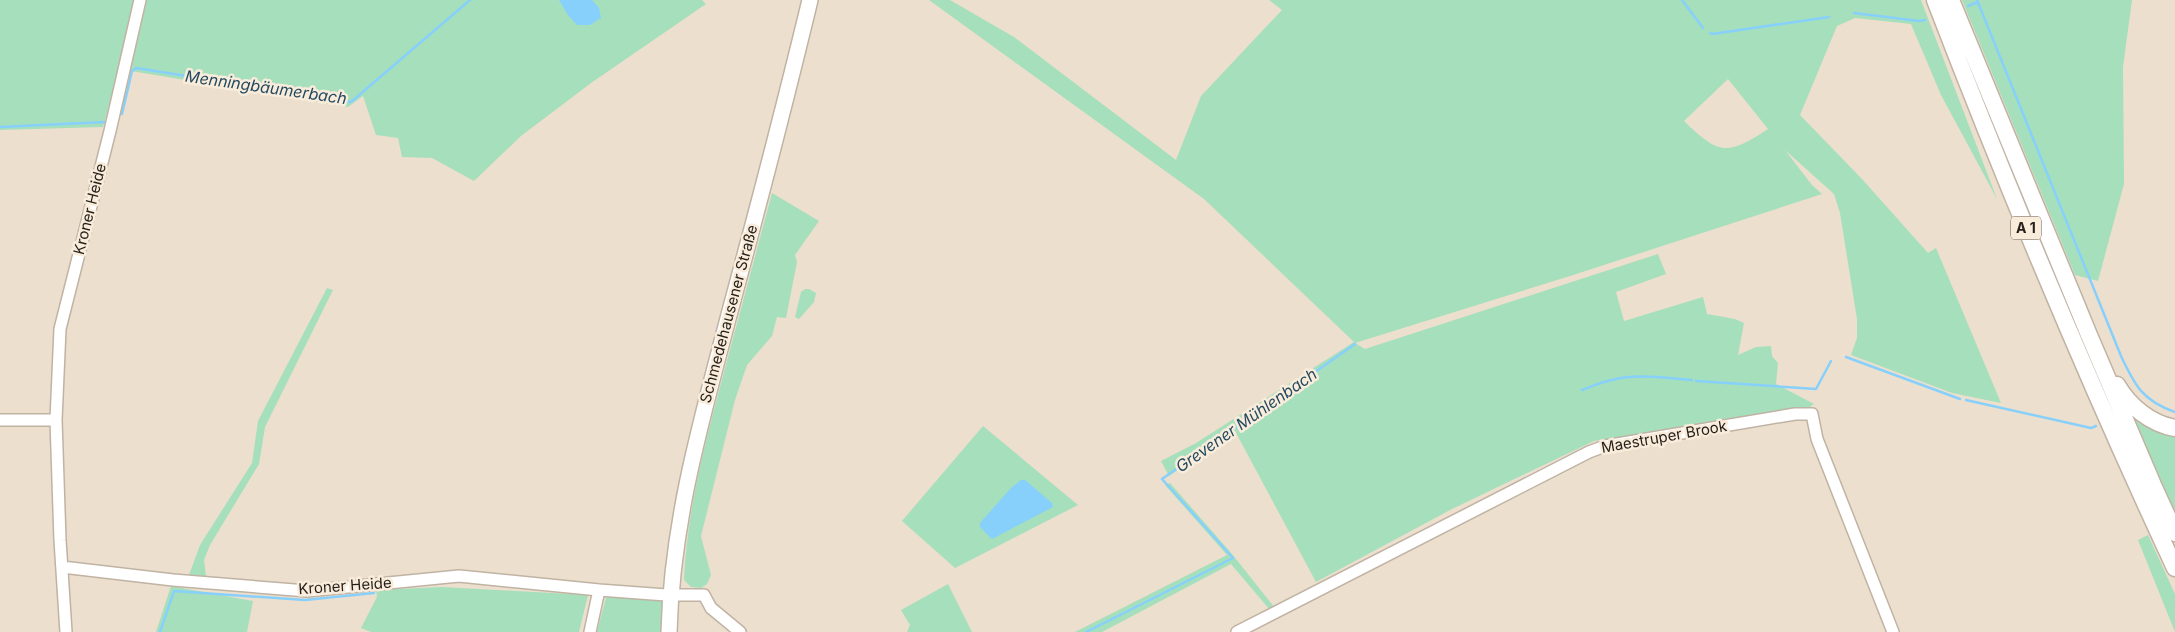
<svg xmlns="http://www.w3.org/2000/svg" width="2175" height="632" font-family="Inter,sans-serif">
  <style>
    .green { fill: #a6dfbc; fill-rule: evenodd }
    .water { fill: #87d0fb }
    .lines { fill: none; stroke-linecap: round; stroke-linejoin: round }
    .stream { stroke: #87d0fb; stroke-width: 2.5 }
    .minor-casing { stroke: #c0b3a3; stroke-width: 14 }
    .major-casing { stroke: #c0b3a3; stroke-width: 18 }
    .highway-casing { stroke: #c0b3a3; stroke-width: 19 }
    .minor { stroke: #fff; stroke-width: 11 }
    .major { stroke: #fff; stroke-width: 15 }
    .highway { stroke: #fff; stroke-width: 16 }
    .labels { text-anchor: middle; stroke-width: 5; stroke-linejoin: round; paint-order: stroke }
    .shield { fill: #f9ecdb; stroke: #645c53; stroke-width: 1 }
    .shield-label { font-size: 14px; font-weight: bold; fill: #241f19 }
    .street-label { font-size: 15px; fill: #241f19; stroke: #f9ecdb }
    .water-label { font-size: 16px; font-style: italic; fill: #224a60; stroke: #f9ecdb }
  </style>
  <rect width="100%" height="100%" fill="#ecdfce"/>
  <path class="green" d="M0,0H702L706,4L591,83L521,136L474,181L432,158L402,157L398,138L376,135L363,96L348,107L119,69L103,127L0,130Z
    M929,0H950L1014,37L1176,160L1201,96L1282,10L1269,0H1921L1997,199L1941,95L1911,24L1855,18L1837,26L1800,115L1862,179L1928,253L1936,248L2001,403L1952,393L1851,355L1857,338V319L1840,213L1834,194L1785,150L1812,185L1822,194L1570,276L1355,343L1365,349L1658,254L1666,274L1616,292L1624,321L1703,297L1707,314L1735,319L1744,323L1738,355L1756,347L1771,346L1772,356L1778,363L1776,384L1814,404L1805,410L1594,441L1452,509L1316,582L1235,431L1169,476L1161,461L1196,443L1354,342L1204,199ZM1728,79L1768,129C1727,156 1719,155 1684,121Z
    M1962,0H2132L2123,67L2124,184L2098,281L2075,275Z
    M772,193L819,221L795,255L797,262L786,318L777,317L772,336L747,365L735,400L701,536L711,575L707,584L701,588L691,587L684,580C687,509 706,440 724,372C740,312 756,253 772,193Z
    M327,288L333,290L265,427L259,464L210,545L204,560L206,577L189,575L200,545L252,463L258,421Z
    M805,289H809L816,293L814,302L799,319L795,317L801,292Z
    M2126,403L2175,432V511Z
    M983,426L1078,505L955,568L902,521Z
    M1170,483L1232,554L1275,608L1270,610L1231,564L1102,632H1075L1227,555L1165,485Z
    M2148,535L2175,594V632L2138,540Z
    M948,584L972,632H907L910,625L901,610Z
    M171,586L253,601L247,632H156Z
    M442,587L588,595L579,632H371L361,628L377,597L376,590Z
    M609,596L663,599V632H597L606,598Z"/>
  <path class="water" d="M559,0H592L599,8L601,18L590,25H577L568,15Z
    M1021,480H1025L1052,503L1053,507L992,539L980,527V523L1011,488Z"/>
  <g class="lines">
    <path class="stream" d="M1682,0L1703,28
      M1977,0L2121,356C2135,386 2143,401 2175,412
      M1968,6L1978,2
      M1854,13L1919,21L1925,20
      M1710,33L1712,34L1829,17
      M122,114L132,71L136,68L351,102L470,0
      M0,127L105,122
      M1846,357L1960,399
      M1696,381L1816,389L1831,361
      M1582,390C1591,387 1599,383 1608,381C1635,373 1665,378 1692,380
      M1966,400L2091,428L2096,426
      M160,632L174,591L305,600L374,593
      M1086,632L1233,558L1162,479L1355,344"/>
    <defs>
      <path id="minor" d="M0,420H56L60,540L66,632
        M56,420L60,329L110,131L140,0
        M62,567L173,580L307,591L459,576L599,590L666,595H704L711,608L740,632
        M590,632L599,590
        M1237,632L1589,452L1605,446L1795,414H1812L1817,439L1893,632"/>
      <path id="major" d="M669,632C672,520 702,418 730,311C758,207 785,104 810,0"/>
      <path id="highway" d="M1935,0C2009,192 2088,382 2175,568
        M1951,0L2089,335L2153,485L2175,533
        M2117,385C2129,406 2151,424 2175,428"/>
    </defs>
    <use href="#minor" class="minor-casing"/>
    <use href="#major" class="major-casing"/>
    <use href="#highway" class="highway-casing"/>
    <use href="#minor" class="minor"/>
    <use href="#major" class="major"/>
    <use href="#highway" class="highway"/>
  </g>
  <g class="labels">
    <rect class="shield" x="2011" y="216.5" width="30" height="23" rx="4"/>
    <g class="shield-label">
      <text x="2026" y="233">A 1</text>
    </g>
    <g class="street-label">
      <text transform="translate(90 209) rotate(-76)" y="5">Kroner Heide</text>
      <text transform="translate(729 314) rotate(-75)" y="5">Schmedehausener Straße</text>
      <text transform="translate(1664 437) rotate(-10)" y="5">Maestruper Brook</text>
      <text transform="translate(345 586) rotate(-4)" y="5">Kroner Heide</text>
    </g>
    <g class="water-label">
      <text transform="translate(266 87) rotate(8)" y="6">Menningbäumerbach</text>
      <text transform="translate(1246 420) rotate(-35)" y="6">Grevener Mühlenbach</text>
    </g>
  </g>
</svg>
